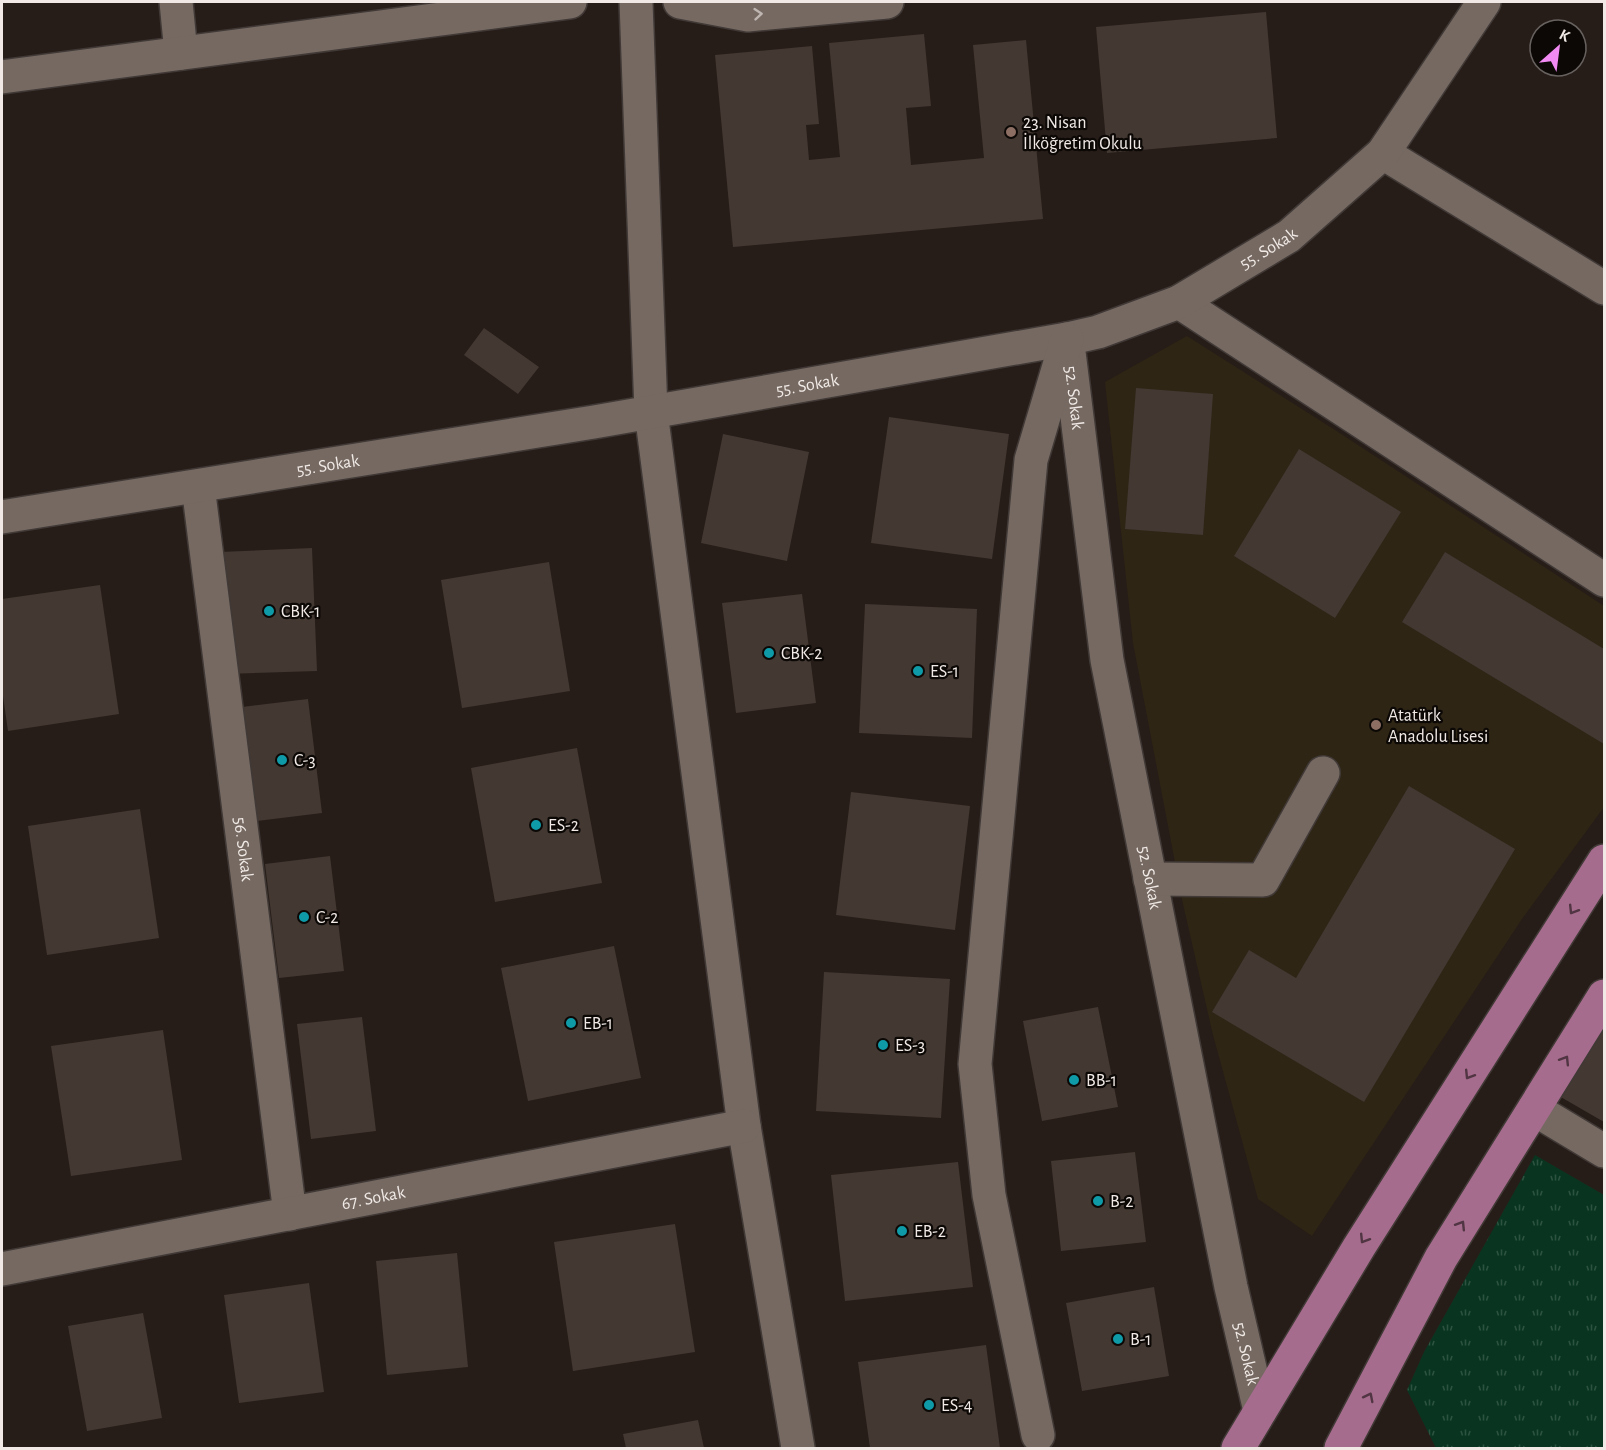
<svg xmlns="http://www.w3.org/2000/svg" width="1606" height="1450" font-family="'Alegreya Sans',sans-serif">
  <style>
    .education { fill: #2e2515 }
    .grass { fill: url(#grass-tufts) }
    .building { fill: #433832 }
    .lines { fill: none; stroke-linecap: round; stroke-linejoin: round }
    .minor-casing { stroke: #403936; stroke-width: 36 }
    .major-casing { stroke: #403936; stroke-width: 36 }
    .minor { stroke: #756962; stroke-width: 33 }
    .major { stroke: #a66c8d; stroke-width: 33 }
    .oneway { stroke: #bfb6b1 }
    .oneway2 { stroke: #513543 }
    .education-dot { fill: #8d6e63; stroke: #0c0806; stroke-width: 2 }
    .culture-dot { fill: #0f9aa8; stroke: #0c0806; stroke-width: 2 }
    .labels { text-anchor: middle; stroke-width: 4.5; stroke-linejoin: round; paint-order: stroke }
    .poi-label { font-size: 18px; fill: #f0e9e5; stroke: #0c0806; text-anchor: start }
    .street-label { font-size: 18px; fill: #f0e9e5; stroke: #0c0806 }
  </style>
  <defs>
    <pattern id="grass-tufts" width="24" height="20" patternUnits="userSpaceOnUse" patternTransform="scale(1.5)"><rect width="24" height="20" fill="#093520"/><path d="M3 7l-1-3M5 7V3M7 7l1-3M15 17l-1-3M17 17v-4M19 17l1-3" fill="none" stroke="#2d5240"/></pattern>
  </defs>
  <rect width="100%" height="100%" fill="#271d18"/>
  <path class="education" d="M1187,336L1335,430L1604,606V807L1522,919L1312,1236L1258,1199L1213,1035L1183,904L1133,643L1105,382Z"/>
  <path class="grass" d="M1535,1155L1604,1195V1448H1436L1407,1390L1424,1352Z"/>
  <path class="building" d="M1266,12L1277,138L1107,153L1096,27Z
    M924,34L931,106L906,108L911,165L984,158L973,45L1026,40L1043,219L733,247L715,55L812,46L819,124L806,125L809,160L840,157L829,43Z
    M484,328L539,367L518,394L464,355Z
    M1136,388L1213,394L1203,535L1125,529Z
    M889,417L1009,434L992,559L871,543Z
    M723,434L809,452L787,561L701,543Z
    M1299,449L1401,512L1335,618L1234,556Z
    M312,548L317,671L225,674L220,552Z
    M1445,552L1604,649V744L1402,622Z
    M549,562L570,691L462,708L441,580Z
    M100,585L119,714L8,731L2,689V599Z
    M802,594L816,703L736,713L722,603Z
    M865,604L977,609L972,738L859,733Z
    M308,699L322,813L257,821L242,707Z
    M577,748L602,883L495,902L471,768Z
    M1409,786L1515,849L1364,1102L1212,1012L1249,950L1296,978Z
    M851,792L970,806L955,930L836,915Z
    M140,809L159,938L47,955L28,826Z
    M330,856L344,971L279,978L265,864Z
    M614,946L641,1078L528,1101L501,968Z
    M824,972L950,979L941,1118L816,1111Z
    M1098,1007L1118,1107L1042,1121L1023,1021Z
    M362,1017L376,1131L311,1139L297,1024Z
    M1604,1023V1122L1559,1096Z
    M163,1030L182,1160L71,1176L51,1046Z
    M1135,1152L1146,1242L1061,1251L1051,1161Z
    M958,1162L973,1287L845,1301L831,1175Z
    M675,1224L695,1352L573,1371L554,1242Z
    M457,1253L468,1367L387,1375L376,1261Z
    M309,1283L324,1392L239,1403L224,1295Z
    M1154,1287L1169,1376L1082,1391L1066,1303Z
    M143,1313L162,1418L87,1431L68,1326Z
    M986,1345L1000,1448H870L858,1362Z
    M698,1420L704,1448H626L623,1434Z"/>
  <g class="lines">
    <defs>
      <g id="minor">
        <path d="M176,2L181,53"/>
        <path d="M636,2L651,412L744,1126L798,1448"/>
        <path d="M680,2L748,15L887,2"/>
        <path d="M2,77L570,2"/>
        <path d="M1383,153L1604,288"/>
        <path d="M1179,302L1604,580"/>
        <path id="s1" d="M1069,352L1107,660L1231,1287L1260,1411"/>
        <path id="s2" d="M198,486L290,1214"/>
        <path id="s3" d="M2,517L594,422L1067,339L1098,332L1179,302L1289,236L1383,153L1484,2"/>
        <path d="M1150,879L1263,880L1323,773"/>
        <path d="M1534,1109L1604,1151"/>
        <path id="s4" d="M2,1269L744,1126"/>
        <path d="M1038,1435L989,1195L975,1064L1031,460L1067,339"/>
      </g>
      <path id="major" d="M1238,1448L1359,1247L1604,861
        M1341,1448L1441,1258L1604,996"/>
    </defs>
    <use href="#minor" class="minor-casing"/>
    <use href="#major" class="major-casing"/>
    <use href="#minor" class="minor"/>
    <use href="#major" class="major"/>
  </g>
  <defs><path id="oneway-chevron" d="M-2-3.5L2.5 0L-2 3.5" fill="none" stroke-width="1.6" stroke-linecap="round" stroke-linejoin="round" transform="scale(1.5)"/></defs>
  <use class="oneway" href="#oneway-chevron" transform="translate(758 14) rotate(-5)"/>
  <g class="oneway2">
    <use href="#oneway-chevron" transform="translate(1573 910) rotate(122)"/>
    <use href="#oneway-chevron" transform="translate(1565 1060) rotate(-58)"/>
    <use href="#oneway-chevron" transform="translate(1469 1075) rotate(122)"/>
    <use href="#oneway-chevron" transform="translate(1461 1225) rotate(-58)"/>
    <use href="#oneway-chevron" transform="translate(1364 1239) rotate(122)"/>
    <use href="#oneway-chevron" transform="translate(1369 1397) rotate(-63)"/>
  </g>
  <g class="education-dot">
    <circle cx="1011" cy="132" r="6"/>
    <circle cx="1376" cy="725" r="6"/>
  </g>
  <g class="culture-dot">
    <circle cx="269" cy="611" r="6"/>
    <circle cx="769" cy="653" r="6"/>
    <circle cx="918" cy="671" r="6"/>
    <circle cx="282" cy="760" r="6"/>
    <circle cx="536" cy="825" r="6"/>
    <circle cx="304" cy="917" r="6"/>
    <circle cx="571" cy="1023" r="6"/>
    <circle cx="883" cy="1045" r="6"/>
    <circle cx="1074" cy="1080" r="6"/>
    <circle cx="1098" cy="1201" r="6"/>
    <circle cx="902" cy="1231" r="6"/>
    <circle cx="1118" cy="1339" r="6"/>
    <circle cx="929" cy="1405" r="6"/>
  </g>
  <g class="labels">
    <g class="poi-label">
      <text x="1023" y="128">23. Nisan<tspan x="1023" dy="21">İlköğretim Okulu</tspan></text>
      <text x="281" y="617">CBK-1</text>
      <text x="781" y="659">CBK-2</text>
      <text x="930" y="677">ES-1</text>
      <text x="1388" y="721">Atatürk<tspan x="1388" dy="21">Anadolu Lisesi</tspan></text>
      <text x="294" y="766">C-3</text>
      <text x="548" y="831">ES-2</text>
      <text x="316" y="923">C-2</text>
      <text x="583" y="1029">EB-1</text>
      <text x="895" y="1051">ES-3</text>
      <text x="1086" y="1086">BB-1</text>
      <text x="1110" y="1207">B-2</text>
      <text x="914" y="1237">EB-2</text>
      <text x="1130" y="1345">B-1</text>
      <text x="941" y="1411">ES-4</text>
    </g>
    <g class="street-label">
      <text dy="6" stroke="none"><textPath href="#s3" startOffset="1302">55. Sokak</textPath></text>
      <text dy="6" stroke="none"><textPath href="#s3" startOffset="816">55. Sokak</textPath></text>
      <text dy="6" stroke="none"><textPath href="#s1" startOffset="46">52. Sokak</textPath></text>
      <text dy="6" stroke="none"><textPath href="#s3" startOffset="330">55. Sokak</textPath></text>
      <text dy="6" stroke="none"><textPath href="#s2" startOffset="366">56. Sokak</textPath></text>
      <text dy="6" stroke="none"><textPath href="#s1" startOffset="532">52. Sokak</textPath></text>
      <text dy="6" stroke="none"><textPath href="#s4" startOffset="378">67. Sokak</textPath></text>
      <text dy="6" stroke="none"><textPath href="#s1" startOffset="1018">52. Sokak</textPath></text>
    </g>
  </g>
  <rect width="1606" height="1450" fill="none" stroke="#f0e9e5" stroke-width="6"/>
  <g transform="translate(1558 48) rotate(28)"><circle r="28" fill="#0c0806" stroke="#67625f" stroke-width="1.5"/>
  <path d="M0-4.5L10 22L0 15L-10 22Z" fill="#f28af3"/>
  <text y="-9" font-size="16" font-weight="bold" text-anchor="middle" fill="#f0e9e5">K</text>
  </g>
</svg>
